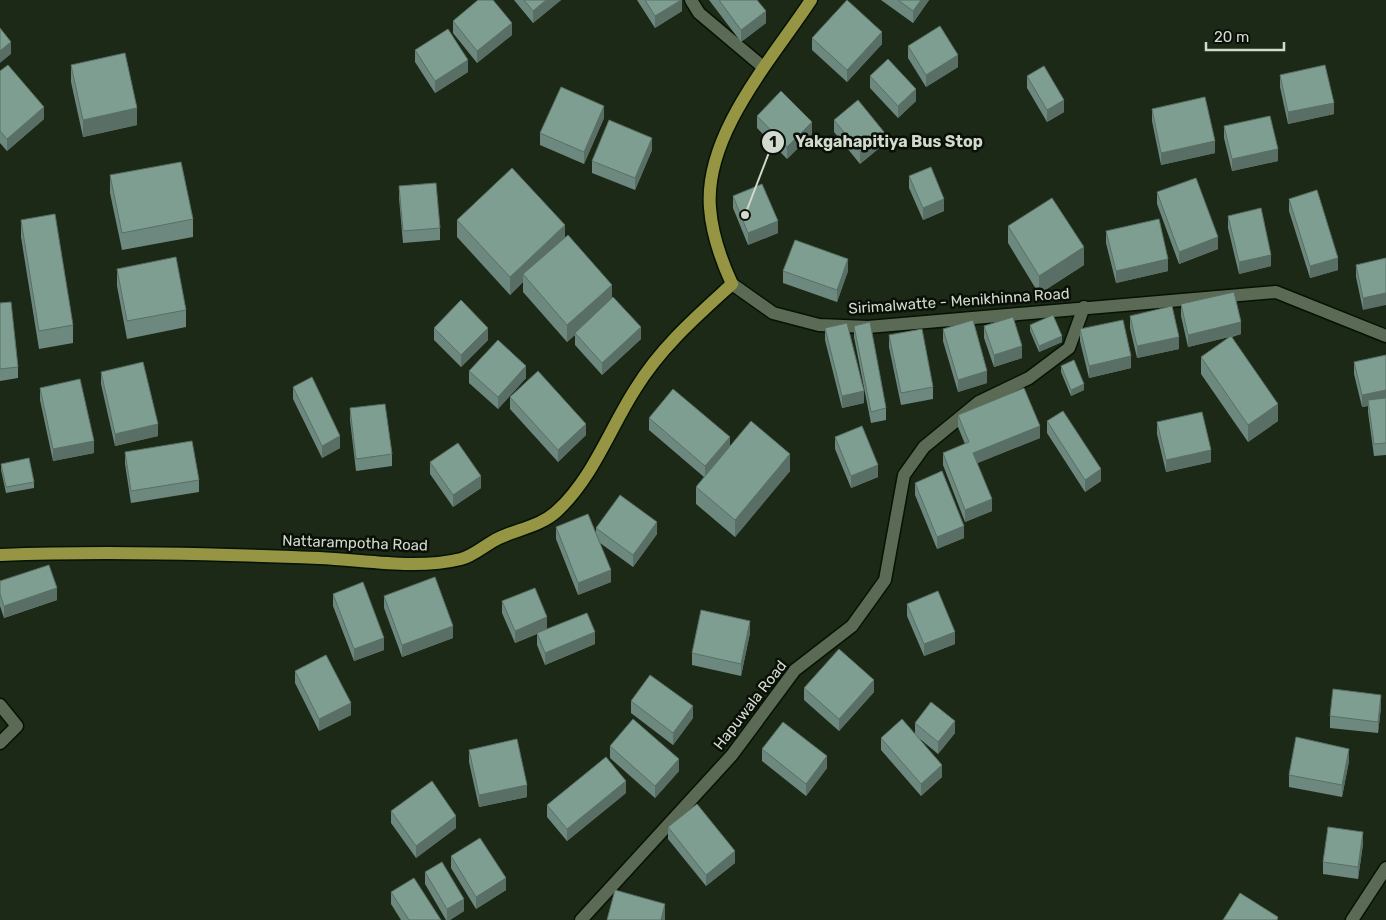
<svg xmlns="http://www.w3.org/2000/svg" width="1386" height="920" font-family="Rubik,sans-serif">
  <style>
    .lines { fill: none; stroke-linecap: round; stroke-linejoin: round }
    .minor-casing { stroke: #061203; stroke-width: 15 }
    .major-casing { stroke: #061203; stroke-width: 15 }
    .minor { stroke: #5b6a55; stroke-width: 12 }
    .major { stroke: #969544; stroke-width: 12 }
    .wall { fill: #6d887e }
    .shaded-wall { fill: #596f66 }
    .building { fill: #7f9e92; stroke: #596f66 }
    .labels { text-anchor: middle; stroke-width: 5; stroke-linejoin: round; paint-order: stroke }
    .street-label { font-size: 15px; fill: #d1dacd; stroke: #0a1008 }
    .leader { fill: none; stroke: #d1dacd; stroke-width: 2 }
    .callout-dot { fill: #d1dacd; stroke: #0a1008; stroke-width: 2 }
    .mark-label { font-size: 15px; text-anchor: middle; font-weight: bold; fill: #111 }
    .callout-label { font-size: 16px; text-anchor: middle; font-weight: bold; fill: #d1dacd; stroke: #0a1008; stroke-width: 5; stroke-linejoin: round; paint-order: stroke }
  </style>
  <rect width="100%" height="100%" fill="#1c2916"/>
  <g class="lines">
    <defs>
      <path id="minor" d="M691,0L699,13L763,67
        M732,284L773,313L819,325L868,327L1276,292L1386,336
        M0,705L17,726L0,743
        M581,920L732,755L795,670L852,626L885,580L904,475L924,447L979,402L1029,378L1069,348L1084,307
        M1352,920L1386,868"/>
      <path id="major" d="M0,555C106,551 213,554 319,558C365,560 416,570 461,559C474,556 486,544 499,538C518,529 541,526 557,511C593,478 610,428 636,388C661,347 697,316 732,284C721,260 712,235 710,208C704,134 773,58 811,0"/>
    </defs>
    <use href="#minor" class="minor-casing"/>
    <use href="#major" class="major-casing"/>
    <use href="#minor" class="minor"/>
    <use href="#major" class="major"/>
  </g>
  <path class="wall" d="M514,0H561L533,23Z
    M637,0H682V11L655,28Z
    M709,0H757L766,23L741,42Z
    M881,0H929L913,23Z
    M453,21L512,35L477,63L453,33Z
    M812,38L882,44L847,82L812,50Z
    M908,46L958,67L926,87L908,58Z
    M415,50L468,72L435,93L415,62Z
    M71,65L137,125L83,137L71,82Z
    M0,71L44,119L7,151L0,143Z
    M1280,75L1334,114L1288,124L1280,87Z
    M870,76L916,101L898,118L870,88Z
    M1027,76L1064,112L1047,122L1027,88Z
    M1152,109L1215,153L1161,165L1152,121Z
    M757,116L812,134L787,159L757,128Z
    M604,118L584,164L540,145V133Z
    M834,120L884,144L860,164L834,132Z
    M1224,126L1278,161L1232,171L1224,138Z
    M652,150L635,190L592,173V161Z
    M110,175L193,219V237L122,250L110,193Z
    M909,176L944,211L923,220L909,188Z
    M399,186L440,228V240L403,243L399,198Z
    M1157,192L1218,249L1179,264L1157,204Z
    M733,196L778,233L748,245L733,208Z
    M1289,199L1338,270L1310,278L1289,211Z
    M1228,216L1271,266L1239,274L1228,228Z
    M21,220L73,325V343L39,349L21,237Z
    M457,220L565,238L612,299L641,339L602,375L575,345V335L567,342L523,292V282L510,295L457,237Z
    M1008,226L1084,265L1039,294L1008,243Z
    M1106,231L1168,271L1116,283L1106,243Z
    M1386,258L1363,310L1356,277V265Z
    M117,269L186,310V327L127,339L117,286Z
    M783,271H848L837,302L783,283Z
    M0,303L18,367V378L0,381Z
    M1181,304L1241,334L1232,337L1278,421L1248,442L1201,374V357L1229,337L1188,347L1181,316Z
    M1130,316L1179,349L1137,358L1130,328Z
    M1030,325L1062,342L1039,352L1030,331Z
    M854,326L886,408V420L871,423L854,337Z
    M984,326L1022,358L994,367L984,338Z
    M434,328L488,340L461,367L434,340Z
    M825,328L864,403L842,408L825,340Z
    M943,329L987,383L958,392L943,341Z
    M1080,329L1131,368L1089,378L1080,341Z
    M889,335L933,387V399L901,405L889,347Z
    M1386,355V455L1374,456L1368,412V406L1362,407L1354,374V362Z
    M1061,366L1084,390L1071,396L1061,372Z
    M469,371L526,378L498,409L469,383Z
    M101,372L158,436L115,446L101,384Z
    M293,387L340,448L322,458L293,399Z
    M40,388L94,453L53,461L40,400Z
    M510,397L586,435L558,462L510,409Z
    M350,408L392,454V466L356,471L350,420Z
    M958,415L1040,438L977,463L992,511L965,522L943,465V453L965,444L958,427Z
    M649,418L730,446L790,471L735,537L696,504V487L704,477L649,430Z
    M1047,421L1101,481L1085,492L1047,433Z
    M1157,422L1211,462L1166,472L1157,434Z
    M835,437L878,477L851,488L835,449Z
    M125,452L199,480V492L131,503L125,464Z
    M430,462L481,488L453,507L430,474Z
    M1,464L34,482V488L6,493L1,470Z
    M915,483L964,538L937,549L915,495Z
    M556,527L596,533V528L657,534L633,567L600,543L611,582L578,595L556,539Z
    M0,581L57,600L4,618L0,606Z
    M333,594L384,650L354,661L333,606Z
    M384,596L453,638L402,657L384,608Z
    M502,601L547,629L595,644L545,665L537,645V634L515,643L502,613Z
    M907,604L955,644L924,656L907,616Z
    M750,633L741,676L692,665V653Z
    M295,671L351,715L319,731L295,683Z
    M804,688L874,692L839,731L804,700Z
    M631,701L693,718L673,745L631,713Z
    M1381,707L1378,733L1330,728V716Z
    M915,723L955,733L938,754L920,739L942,777L921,796L881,750V738L915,733Z
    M610,746L679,771L655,798L610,758Z
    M762,749L827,768L806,796L762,761Z
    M469,750L527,797L479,807L469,762Z
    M1349,761L1342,797L1289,787V775Z
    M626,793L567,841L547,817V805Z
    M391,811L456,828L416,858L391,823Z
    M668,827L735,863L706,886L668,839Z
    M1363,844L1358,879L1323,874V862Z
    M451,856L506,890L476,909L451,868Z
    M425,872L464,911L450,920H446L425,884Z
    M391,892L441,920H401L391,904Z"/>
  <path class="shaded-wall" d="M546,0H561L533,23V11Z
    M681,0H682V11L655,28V16Z
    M921,0H929L913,23V11Z
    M766,11V23L741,42V30Z
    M512,23V35L477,63V51Z
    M882,32V44L847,82V70Z
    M11,42V54L0,63V51Z
    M958,55V67L926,87V75Z
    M468,60V72L435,93V81Z
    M916,89V101L898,118V106Z
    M1064,100V112L1047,122V110Z
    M1334,103V114L1288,124V112Z
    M604,106V118L584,164V152Z
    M44,107V119L7,151V139Z
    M137,108V125L83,137V120Z
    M812,122V134L787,159V147Z
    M884,132V144L860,164V152Z
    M652,138V150L635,190V178Z
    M1215,141V153L1161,165V153Z
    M1278,149V161L1232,171V159Z
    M944,199V211L923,220V208Z
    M778,221V233L748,245V233Z
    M565,225V243L523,274V282L510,295V277Z
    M1218,237V249L1179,264V252Z
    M1084,247V265L1039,294V276Z
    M1271,255V266L1239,274V262Z
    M1338,258V270L1310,278V266Z
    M848,259V271L837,302V290Z
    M1168,259V271L1116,283V271Z
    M612,285V303L575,333V335L567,342V325Z
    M1386,293V305L1363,310V298Z
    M1241,322V334L1188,347V335Z
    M641,327V339L602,375V363Z
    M488,328V340L461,367V355Z
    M1062,336V342L1039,352V346Z
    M1179,337V349L1137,358V346Z
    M1022,346V358L994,367V355Z
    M1131,356V368L1089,378V366Z
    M526,366V378L498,409V397Z
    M987,371V383L958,392V380Z
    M1084,384V390L1071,396V390Z
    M1386,390V402L1368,400V406L1362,407V395Z
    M864,391V403L842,408V396Z
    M1278,404V421L1248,442V425Z
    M158,424V436L115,446V434Z
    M586,424V435L558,462V450Z
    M1040,426V438L973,465V453Z
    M340,436V448L322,458V446Z
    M730,437V449L705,478V466Z
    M94,441V453L53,461V449Z
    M1211,450V462L1166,472V460Z
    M790,454V471L735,537V520Z
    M878,465V477L851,488V476Z
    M1101,469V481L1085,492V480Z
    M481,476V488L453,507V495Z
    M992,499V511L965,522V510Z
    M657,522V534L633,567V555Z
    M964,526V538L937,549V537Z
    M611,570V582L578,595V583Z
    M57,588V600L4,618V606Z
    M547,617V629L515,643V631Z
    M750,621V633L741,676V664Z
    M453,626V638L402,657V645Z
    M595,632V644L545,665V653Z
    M955,632V644L924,656V644Z
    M384,638V650L354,661V649Z
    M874,680V692L839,731V719Z
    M1381,695V707L1378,733V722Z
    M351,703V715L319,731V719Z
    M693,706V718L673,745V733Z
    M955,721V733L938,754V742Z
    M1349,749V761L1342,797V785Z
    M827,756V768L806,796V784Z
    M679,759V771L655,798V786Z
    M942,765V777L921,796V784Z
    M626,781V793L567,841V829Z
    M527,785V797L479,807V795Z
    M456,816V828L416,858V846Z
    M1363,832V844L1358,879V867Z
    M735,851V863L706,886V875Z
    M506,878V890L476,909V897Z
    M464,899V911L450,920H447V909Z
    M665,904V920H661Z"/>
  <path class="building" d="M478,0H493L512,23L477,51L453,21Z
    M524,0H546L533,11Z
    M645,0H681L655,16Z
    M719,0H757L766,11L741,30Z
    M847,0L882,32L847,70L812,38Z
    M898,0H921L913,11Z
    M940,26L958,55L926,75L908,46Z
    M0,28L11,42L0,51Z
    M448,29L468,60L435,81L415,50Z
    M125,53L137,108L83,120L71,65Z
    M888,59L916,89L898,106L870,76Z
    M8,65L44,107L7,139L0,131V71Z
    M1325,65L1334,103L1288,112L1280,75Z
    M1044,66L1064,100L1047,110L1027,76Z
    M561,87L604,106L584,152L540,133Z
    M781,91L812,122L787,147L757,116Z
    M1205,97L1215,141L1161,153L1152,109Z
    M858,100L884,132L860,152L834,120Z
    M1270,116L1278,149L1232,159L1224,126Z
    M609,120L652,138L635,178L592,161Z
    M181,162L193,219L122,233L110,175Z
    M931,167L944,199L923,208L909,176Z
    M512,168L565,225L510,277L457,220Z
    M1196,178L1218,237L1179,252L1157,192Z
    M436,183L440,228L403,231L399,186Z
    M762,184L778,221L748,233L733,196Z
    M1317,190L1338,258L1310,266L1289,199Z
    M1052,198L1084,247L1039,276L1008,226Z
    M1261,208L1271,255L1239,262L1228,216Z
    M55,214L73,325L39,331L21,220Z
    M1159,219L1168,259L1116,271L1106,231Z
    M568,235L612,285L567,325L523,274Z
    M795,240L848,259L837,290L783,271Z
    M176,257L186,310L127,321L117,269Z
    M1386,258V293L1363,298L1356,265Z
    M1234,292L1241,322L1188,335L1181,304Z
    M613,297L641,327L602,363L575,333Z
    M461,300L488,328L461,355L434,328Z
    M11,302L18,367L0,369V303Z
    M1172,306L1179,337L1137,346L1130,316Z
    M1053,315L1062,336L1039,346L1030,325Z
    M1013,317L1022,346L994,355L984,326Z
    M973,320L987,371L958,380L943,329Z
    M1123,320L1131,356L1089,366L1080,329Z
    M870,322L886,408L871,412L854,326Z
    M847,323L864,391L842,396L825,328Z
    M922,329L933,387L901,393L889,335Z
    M1231,336L1278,404L1248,425L1201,357Z
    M498,340L526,366L498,397L469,371Z
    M1386,355V390L1362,395L1354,362Z
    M1074,360L1084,384L1071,390L1061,366Z
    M143,362L158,424L115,434L101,372Z
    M538,371L586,424L558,450L510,397Z
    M312,377L340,436L322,446L293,387Z
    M80,379L94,441L53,449L40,388Z
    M1024,388L1040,426L973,453L992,499L965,510L943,453L969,442L958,415Z
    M673,389L730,437L705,466L649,418Z
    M1386,398V443L1374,444L1368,400Z
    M385,404L392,454L356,459L350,408Z
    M1063,411L1101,469L1085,480L1047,421Z
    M1202,412L1211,450L1166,460L1157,422Z
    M751,421L790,454L735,520L696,487Z
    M862,426L878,465L851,476L835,437Z
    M192,441L199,480L131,491L125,452Z
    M458,443L481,476L453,495L430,462Z
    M29,458L34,482L6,487L1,464Z
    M942,471L964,526L937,537L915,483Z
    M620,495L657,522L633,555L596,528Z
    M588,514L611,570L578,583L556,527Z
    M49,565L57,588L4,606L0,594V581Z
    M435,577L453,626L402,645L384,596Z
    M363,582L384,638L354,649L333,594Z
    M535,588L547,617L515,631L502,601Z
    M938,591L955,632L924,644L907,604Z
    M701,610L750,621L741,664L692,653Z
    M587,613L595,632L545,653L537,633Z
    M839,649L874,680L839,719L804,688Z
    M326,655L351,703L319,719L295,671Z
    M650,675L693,706L673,733L631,701Z
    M1333,689L1381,695L1378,722L1330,716Z
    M931,702L955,721L938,742L915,723Z
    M633,719L679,759L655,786L610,746Z
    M902,719L942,765L921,784L881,738Z
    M783,722L827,756L806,784L762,749Z
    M1296,737L1349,749L1342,785L1289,775Z
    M517,739L527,785L479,795L469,750Z
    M606,757L626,781L567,829L547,805Z
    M432,781L456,816L416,846L391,811Z
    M697,804L735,851L706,875L668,827Z
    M1328,827L1363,832L1358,867L1323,862Z
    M480,838L506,878L476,897L451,856Z
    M442,862L464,899L447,909L425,872Z
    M414,878L441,920H409L391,892Z
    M615,890L665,904L661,920H607Z
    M1240,893L1278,917L1277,920H1223Z"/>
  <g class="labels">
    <g class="street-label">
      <text transform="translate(959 301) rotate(-4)" y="5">Sirimalwatte - Menikhinna Road</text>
      <text transform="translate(355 543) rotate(2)" y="5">Nattarampotha Road</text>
      <text transform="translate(750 705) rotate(-52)" y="5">Hapuwala Road</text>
    </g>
  </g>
  <path class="leader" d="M745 215L773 142"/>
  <g class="callout-dot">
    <circle cx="745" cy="215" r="5"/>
    <circle cx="773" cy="142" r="12"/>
  </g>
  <g class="mark-label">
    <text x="773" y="147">1</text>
  </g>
  <g class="callout-label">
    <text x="889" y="147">Yakgahapitiya Bus Stop</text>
  </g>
  <path d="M1206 42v8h78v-8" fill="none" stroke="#d1dacd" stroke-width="2.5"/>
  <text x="1214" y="42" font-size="15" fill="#d1dacd" stroke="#0a1008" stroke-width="4" paint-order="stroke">20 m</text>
</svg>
